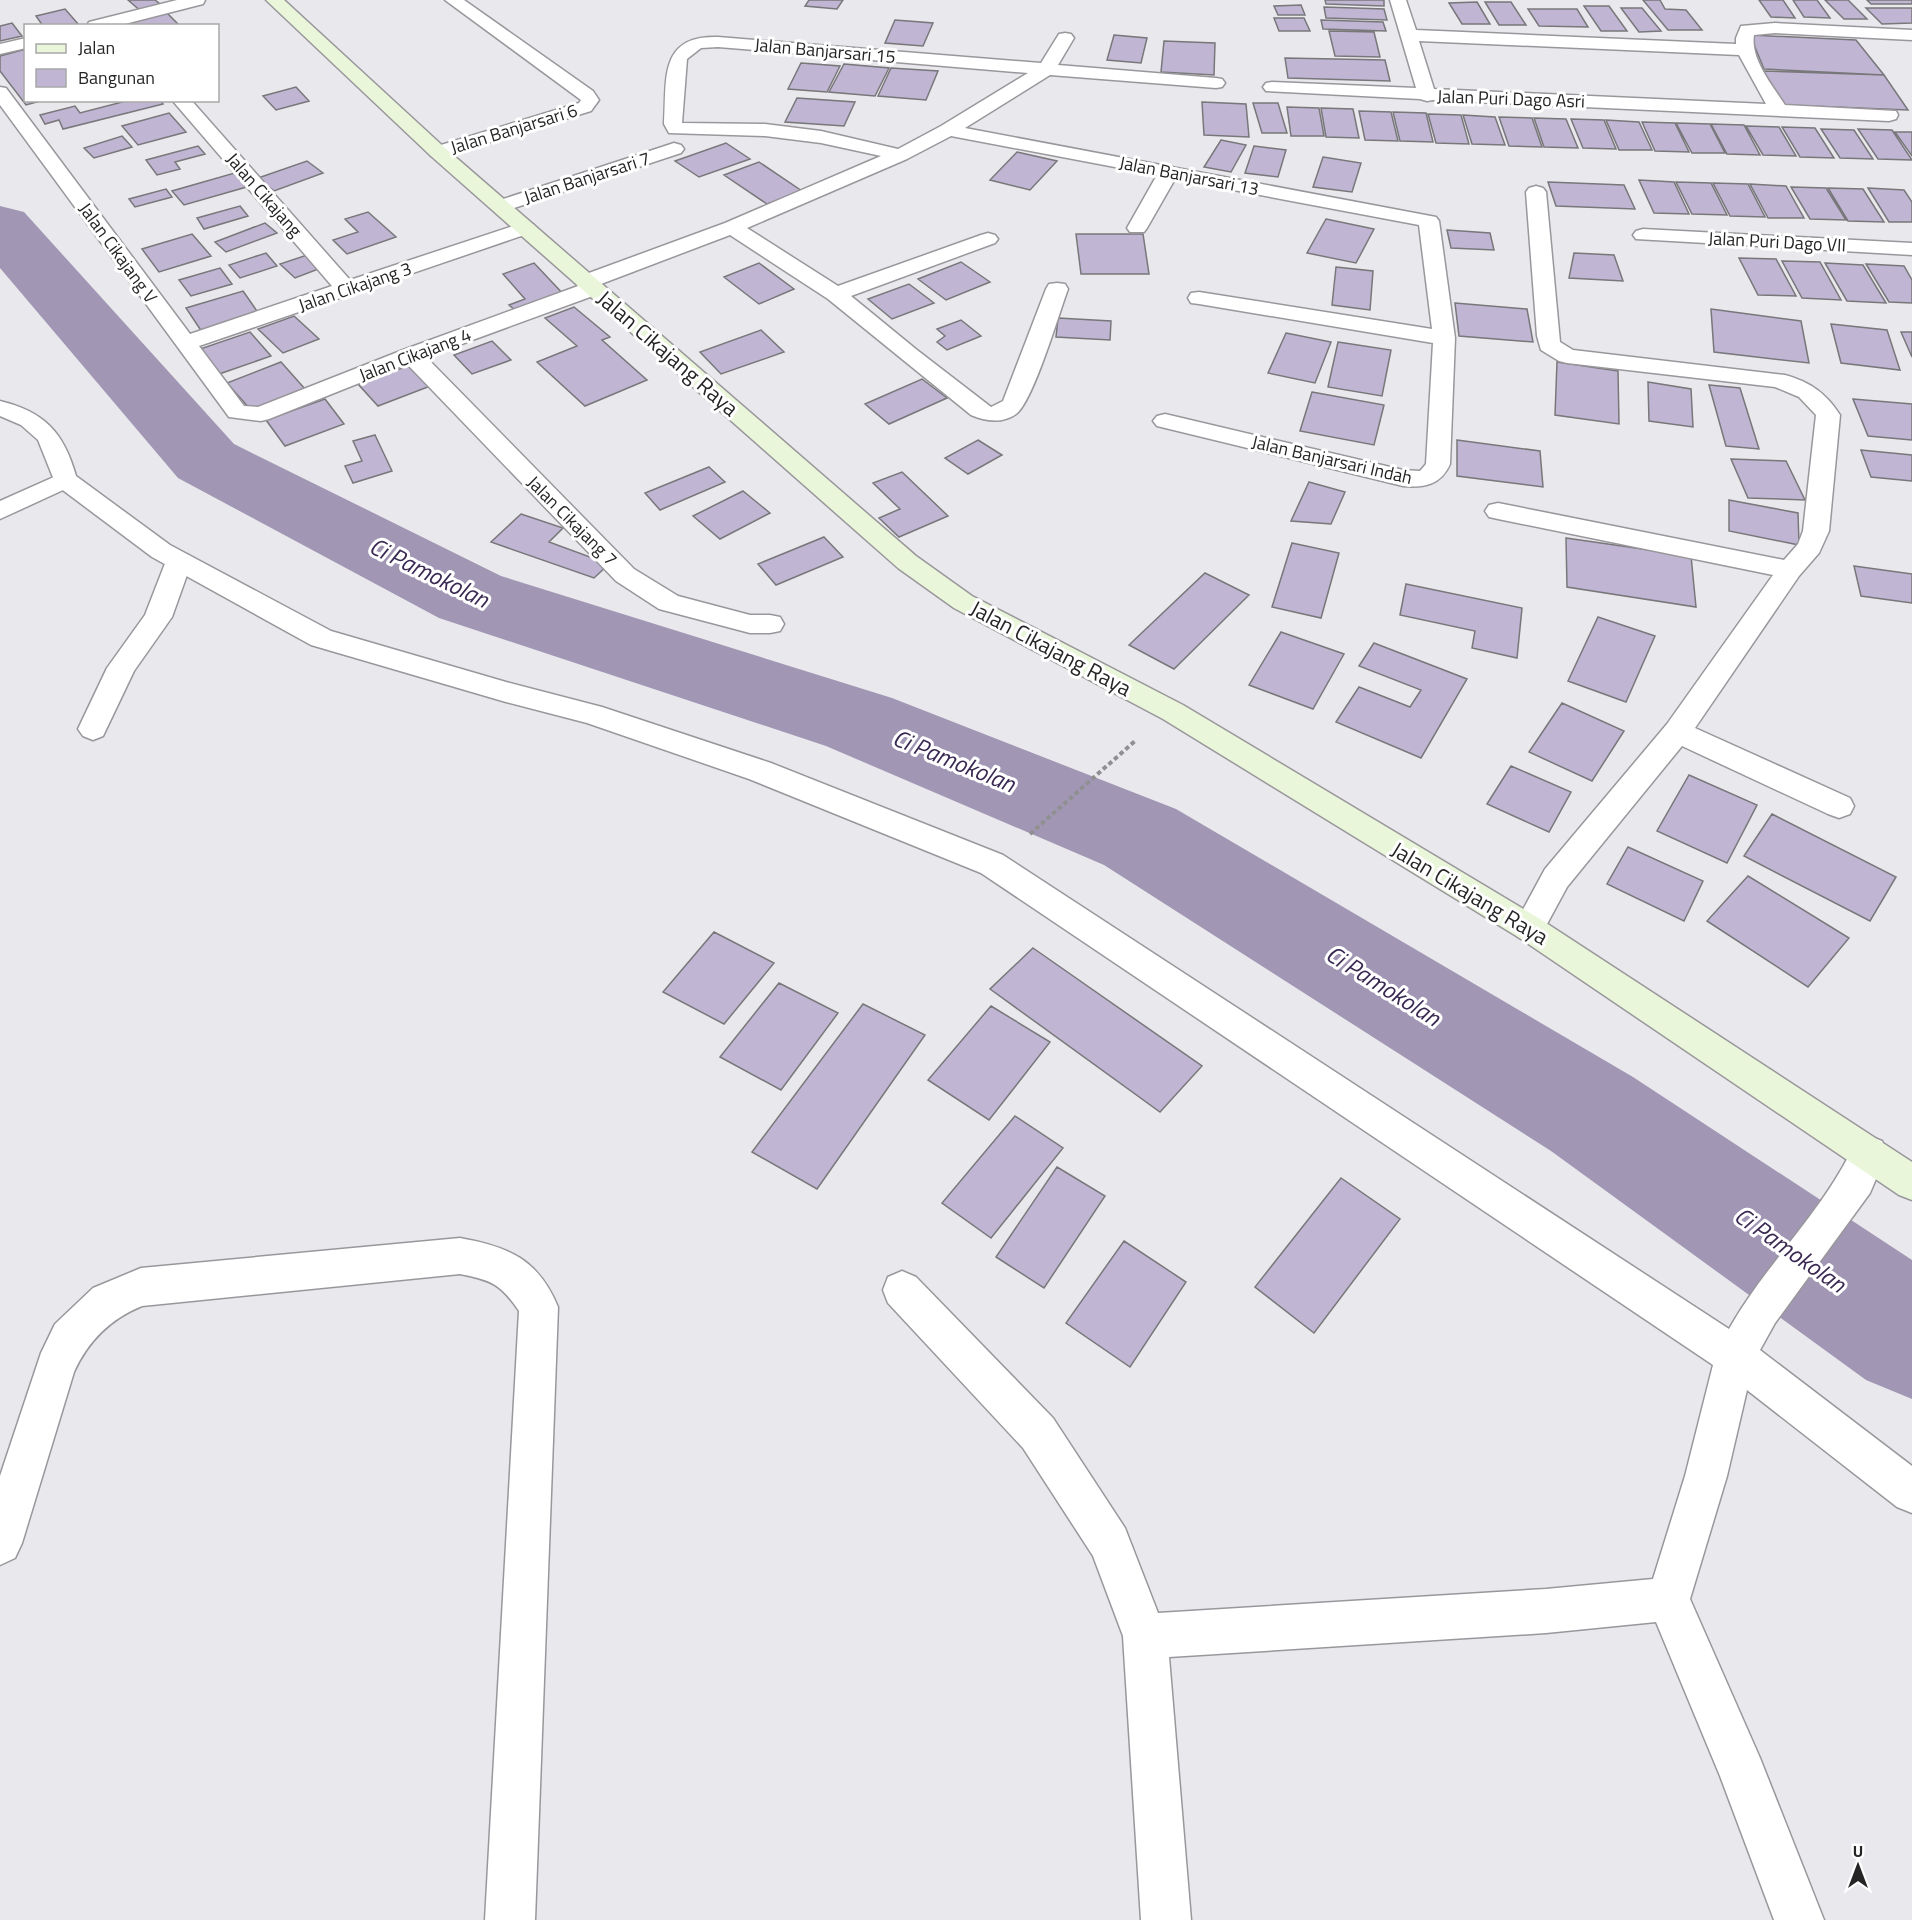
<svg xmlns="http://www.w3.org/2000/svg" width="1912" height="1920" font-family="'Titillium Web',sans-serif">
  <style>
    .lines { fill: none; stroke-linecap: round; stroke-linejoin: round }
    .river { fill: #a197b4; fill-rule: evenodd }
    .building { fill: #c0b6d4; stroke: #78777a; stroke-width: 1.5 }
    .lane-casing { stroke: #99979b; stroke-width: 3 }
    .street-casing { stroke: #99979b; stroke-width: 3 }
    .secondary-casing { stroke: #99979b; stroke-width: 3 }
    .path { stroke: #909092; stroke-width: 4; stroke-dasharray: 4.5 3; stroke-linecap: butt }
    .lane { fill: #fff; fill-rule: evenodd }
    .street { fill: #fff; fill-rule: evenodd }
    .secondary { fill: #eaf6da; fill-rule: evenodd }
    .labels { text-anchor: middle; stroke-width: 6; stroke-linejoin: round; paint-order: stroke }
    .far-street-label { font-size: 18px; fill: #252526; stroke: #fff }
    .street-label { font-size: 22px; fill: #252526; stroke: #fff }
    .water-label { font-size: 24px; font-style: italic; fill: #3a2a53; stroke: #fff }
  </style>
  <rect width="100%" height="100%" fill="#e9e8ec"/>
  <g class="lines">
    <path class="river" d="M0,206L24,212L234,444L501,576L892,698L1176,809L1633,1077L1912,1260V1399L1866,1380L1551,1151L1104,865L826,746L439,618L178,478L0,268Z"/>
  </g>
  <path class="building" d="M128,0H155L164,7L143,13Z
    M809,0H843L837,9L805,6Z
    M1325,0H1384V6L1326,4Z
    M1643,0H1660L1665,9L1686,10L1702,30H1668Z
    M1759,0H1783L1795,18L1771,17Z
    M1793,0H1817L1830,18L1804,17Z
    M1825,0H1848L1867,19H1844Z
    M1867,0H1912V4H1871Z
    M1477,2L1490,24H1462L1449,3Z
    M1485,2H1511L1526,25H1499Z
    M1301,5L1305,15H1278L1274,6Z
    M1584,6H1609L1627,31H1601Z
    M1324,7L1384,9L1387,20L1326,18Z
    M1621,8H1642L1661,31L1639,32Z
    M1866,8H1912V23L1882,24Z
    M65,9L79,25L43,26L36,16Z
    M1528,9H1577L1588,27L1539,26Z
    M167,13L180,26H133L129,22Z
    M1274,18H1304L1310,31H1279Z
    M895,20L933,23L923,46L885,43Z
    M1321,20L1383,22L1386,31L1323,29Z
    M12,23L22,36L0,41V26Z
    M1329,31L1374,32L1380,57L1335,56Z
    M1114,35L1147,38L1141,63L1107,60Z
    M1750,35L1856,40L1884,75L1764,69Z
    M1164,41L1215,43L1214,75L1161,72Z
    M26,49V100H44L26,105L0,71V56Z
    M1285,58L1385,60L1390,81L1288,78Z
    M801,63L840,66L827,92L788,89Z
    M844,64L889,68L875,96L829,92Z
    M891,68L938,71L926,100L878,96Z
    M1763,71L1884,75L1908,110L1784,105Z
    M296,87L309,101L276,110L263,96Z
    M797,98L855,102L844,126L785,122Z
    M130,100H161L163,104L63,129L59,120L45,124L40,115L75,106L80,113Z
    M1202,102L1246,104L1249,137L1204,135Z
    M1253,103H1278L1287,133H1262Z
    M1287,107L1319,108L1324,136H1291Z
    M1321,108L1353,109L1359,138L1326,137Z
    M1359,111L1391,112L1398,141L1365,140Z
    M1393,112L1426,113L1433,142L1400,141Z
    M169,113L186,132L138,145L122,126Z
    M1428,114L1461,115L1469,144L1436,143Z
    M1463,115L1495,117L1505,145L1472,144Z
    M1499,117L1532,118L1542,147L1509,146Z
    M1534,118L1566,119L1578,148L1544,147Z
    M1571,119L1604,120L1616,149L1583,148Z
    M1606,120L1639,122L1652,150H1619Z
    M1642,122L1675,123L1689,152L1655,151Z
    M1676,123L1710,124L1725,153H1692Z
    M1711,124L1744,125L1760,155L1727,154Z
    M1746,126L1779,127L1796,156L1763,155Z
    M1782,127L1815,128L1834,158L1800,157Z
    M1821,129L1854,130L1873,159L1840,158Z
    M1858,129L1892,130L1912,160L1878,159Z
    M1895,132H1912V156Z
    M122,136L132,147L94,158L84,148Z
    M1221,140L1246,145L1231,172L1204,167Z
    M726,143L750,159L699,177L675,161Z
    M198,146L205,154L175,162L180,169L157,175L146,160Z
    M1254,146L1286,150L1278,177L1245,173Z
    M1017,152L1057,161L1030,190L990,180Z
    M1323,157L1361,163L1352,192L1313,187Z
    M307,161L323,173L274,191L258,178Z
    M759,162L802,191L767,204L724,175Z
    M238,172L250,186L184,205L172,191Z
    M1639,180L1674,182L1689,214L1654,213Z
    M1548,182L1624,185L1635,209L1556,206Z
    M1676,182L1711,183L1727,215L1692,214Z
    M1713,183L1748,184L1765,217L1730,216Z
    M1750,184L1786,186L1804,218H1768Z
    M1791,187L1826,188L1846,220L1810,219Z
    M1828,188L1863,189L1884,222L1848,221Z
    M1868,188L1904,190L1912,202V222H1889Z
    M166,189L172,197L135,207L129,199Z
    M240,206L248,216L204,229L197,218Z
    M368,212L396,237L347,254L333,240L358,232L345,219Z
    M1326,219L1374,229L1356,263L1307,253Z
    M265,223L277,233L226,252L215,242Z
    M1447,230L1490,233L1494,250L1451,248Z
    M192,234L211,256L159,272L142,249Z
    M1076,234H1143L1149,274H1081Z
    M266,253L277,266L240,278L229,265Z
    M1574,253L1614,255L1623,281L1569,278Z
    M307,255L321,268L295,278L280,264Z
    M1739,258L1776,259L1796,296L1758,295Z
    M1782,261L1820,262L1841,300L1802,298Z
    M961,262L990,282L946,300L918,279Z
    M534,263L566,297L520,314L509,305L525,299L503,274Z
    M759,263L794,289L759,304L724,277Z
    M1825,263L1863,265L1886,303L1847,301Z
    M1866,264L1904,266L1912,280V303L1889,302Z
    M1336,267L1373,271L1370,310L1332,305Z
    M220,268L232,284L191,296L179,280Z
    M909,284L934,303L892,319L868,299Z
    M243,291L259,314L202,332L186,308Z
    M1455,303L1527,309L1533,342L1459,336Z
    M574,307L610,337L602,340L647,380L585,406L537,362L577,346L545,318Z
    M1711,309L1801,321L1809,363L1714,352Z
    M294,316L319,339L283,353L258,329Z
    M1058,318L1111,321L1110,340L1056,337Z
    M961,320L981,336L947,350L937,342L945,336L937,329Z
    M1831,324L1887,330L1900,370L1841,363Z
    M761,330L784,352L721,374L700,352Z
    M250,332L271,356L219,374L200,349Z
    M1901,332H1912V357Z
    M1286,333L1331,342L1315,383L1268,373Z
    M492,341L511,360L472,374L454,355Z
    M1338,342L1391,350L1382,396L1328,387Z
    M281,362L305,389L251,410L227,383Z
    M1557,362L1618,371L1619,424L1555,415Z
    M413,364L433,385L378,406L358,384Z
    M922,379L947,398L889,424L865,404Z
    M1648,382L1691,389L1693,427L1649,421Z
    M1709,385L1740,388L1759,449L1726,446Z
    M1312,392L1384,405L1374,445L1300,431Z
    M325,399L344,424L285,446L266,420Z
    M1853,399L1912,404V440L1868,436Z
    M375,435L392,471L353,483L345,466L362,461L353,441Z
    M978,440L1002,455L968,474L945,458Z
    M1457,440L1540,451L1543,487L1457,476Z
    M1861,450L1912,455V481L1871,477Z
    M1731,459L1786,461L1805,500L1748,498Z
    M709,467L725,482L660,510L645,493Z
    M902,472L948,516L899,537L879,518L900,509L873,483Z
    M1309,482L1345,492L1331,524L1291,521Z
    M743,491L770,513L720,539L693,516Z
    M1729,500L1798,513L1799,545L1729,531Z
    M521,514L563,528L549,542L609,564L594,578L491,542Z
    M824,537L843,557L776,585L758,564Z
    M1566,538L1691,556L1696,607L1567,587Z
    M1292,543L1339,553L1321,618L1272,607Z
    M1854,566L1912,574V603L1861,596Z
    M1205,573L1249,595L1174,669L1129,645Z
    M1406,584L1522,608L1517,658L1472,648L1475,631L1400,615Z
    M1598,617L1655,636L1626,702L1568,681Z
    M1281,632L1344,654L1313,709L1249,685Z
    M1374,643L1467,679L1421,758L1336,722L1359,687L1410,707L1421,690L1359,666Z
    M1562,703L1624,731L1592,781L1529,752Z
    M1511,766L1571,792L1549,832L1487,804Z
    M1689,775L1757,805L1727,863L1657,831Z
    M1772,814L1896,877L1870,921L1744,856Z
    M1628,847L1703,881L1684,921L1607,884Z
    M1748,876L1849,938L1808,987L1707,921Z
    M714,932L774,963L724,1024L663,992Z
    M1033,948L1202,1066L1160,1112L990,989Z
    M779,983L838,1013L781,1090L720,1057Z
    M863,1004L925,1035L817,1189L752,1152Z
    M991,1006L1050,1042L989,1120L928,1080Z
    M1015,1116L1063,1148L991,1238L942,1203Z
    M1057,1167L1105,1196L1044,1288L996,1257Z
    M1341,1178L1400,1219L1314,1333L1255,1287Z
    M1124,1241L1186,1282L1130,1367L1066,1323Z"/>
  <g class="lines">
    <defs>
      <path id="lane" d="M65,472L74,475L77,480L74,485L0,519V501Z
        M179,552L188,555L192,561L172,617L134,671L103,736L93,740L83,736L78,729L107,668L145,615L166,561L170,555Z"/>
      <path id="street" d="M177,0H205L203,4L117,26H87L89,22Z
        M445,0H464L593,91L599,100L591,111L445,156H431L428,152L431,148L579,103L581,100Z
        M1390,0H1406L1416,30L1736,44V38L1741,26L1775,23L1912,30V40L1775,33L1754,35C1750,59 1773,86 1785,105L1896,111L1898,115L1896,119L1889,121L1433,100L1427,101L1420,99L1266,91L1263,87L1266,83L1272,82L1416,88ZM1419,41L1739,55L1766,104L1434,89Z
        M1065,33L1071,34L1074,38L1058,65L1216,78L1222,79L1225,83L1222,87L1216,88L1050,75L965,128L1436,217L1439,221L1455,338L1450,464C1441,485 1424,488 1403,486L1157,426L1153,421L1157,416L1165,414L1403,470L1420,471L1426,464L1433,343L1199,304L1191,303L1188,298L1191,293L1199,292L1432,329L1419,225L1175,179L1147,228L1144,232H1130L1127,228L1157,175L951,136L907,159L747,228L838,286L981,235L988,233L995,235L998,239L995,243L851,296L917,350L991,407L1003,401L1046,289L1049,284L1057,283L1065,284L1068,289C1059,313 1033,402 1016,414C1002,424 985,421 971,415L828,299L730,235L601,284L604,288L601,293L426,357L634,569L678,596L750,615H770L780,617L784,624L780,631L770,633H750L659,609L616,581L407,364L269,419L261,421L229,417L0,105V87L6,88L190,334L332,286L172,100H191L350,280L519,224H533L536,228L533,232L199,346L244,406L258,407L403,350L578,286L575,282L578,277L725,223L881,156L821,143L765,136L669,133L664,124C667,80 658,35 718,37L1041,63L1059,34ZM718,47L1028,73L941,126L898,149L821,131L765,124L682,123L687,59L701,48Z
        M26,38V48L0,54V44Z
        M674,143L681,145L684,149L681,153L508,210H494L491,206L494,202Z
        M1536,186L1543,188L1546,192L1560,342L1573,350L1785,375C1810,382 1826,393 1840,415L1829,531L1819,553L1799,576L1695,728L1850,798L1854,806L1850,814L1839,818L1828,814L1682,746L1567,887L1540,937L1529,941L1518,937L1513,928L1545,869L1667,724L1773,575L1498,519L1489,517L1485,511L1489,505L1498,503L1784,560L1798,544L1803,531L1816,415L1799,397L1775,387L1567,363L1559,361L1541,350L1537,336L1526,192L1529,188Z
        M1643,229L1912,243V255L1636,239L1633,235L1636,231Z
        M0,401C45,412 64,433 76,476L170,545L331,631L506,682L602,707L771,763L1003,855L1729,1329C1766,1263 1825,1210 1856,1141L1869,1136L1882,1141L1887,1153L1870,1193L1775,1323L1760,1350L1912,1466V1513L1897,1507L1747,1390L1727,1476L1690,1599L1760,1758L1824,1920H1774L1720,1776L1656,1622L1546,1633L1169,1657L1191,1920H1141L1123,1636L1093,1556L1023,1448L888,1303L883,1290L888,1277L902,1271L916,1277L1053,1418L1125,1528L1158,1613L1546,1589L1653,1579L1685,1476L1713,1365L981,873L749,779L587,723L506,702L311,645L152,557L56,485L38,440L21,425L0,416Z
        M460,1238C509,1247 538,1259 558,1307L535,1920H485L519,1311C501,1284 491,1280 460,1274L142,1306C110,1319 88,1341 74,1372L22,1543L15,1558L0,1565V1476L41,1353L55,1324L93,1288L141,1268Z"/>
      <path id="secondary" d="M266,0H284L445,148L916,556L972,596L1183,705L1540,919L1912,1162V1200L1899,1195L1518,937L1163,719L954,608L898,568L431,156Z"/>
    </defs>
    <use href="#lane" class="lane-casing"/>
    <use href="#street" class="street-casing"/>
    <use href="#secondary" class="secondary-casing"/>
    <path class="path" d="M1030,834L1135,741"/>
    <use href="#lane" class="lane"/>
    <use href="#street" class="street"/>
    <use href="#secondary" class="secondary"/>
  </g>
  <g class="labels">
    <g class="far-street-label">
      <text transform="translate(825 51) rotate(5)" y="6">Jalan Banjarsari 15</text>
      <text transform="translate(1511 99) rotate(2)" y="6">Jalan Puri Dago Asri</text>
      <text transform="translate(514 129) rotate(-17)" y="6">Jalan Banjarsari 6</text>
      <text transform="translate(1189 176) rotate(11)" y="6">Jalan Banjarsari 13</text>
      <text transform="translate(587 178) rotate(-18)" y="6">Jalan Banjarsari 7</text>
      <text transform="translate(264 195) rotate(49)" y="6">Jalan Cikajang</text>
      <text transform="translate(1777 242) rotate(3)" y="6">Jalan Puri Dago VII</text>
      <text transform="translate(118 253) rotate(54)" y="6">Jalan Cikajang V</text>
      <text transform="translate(355 287) rotate(-19)" y="6">Jalan Cikajang 3</text>
      <text transform="translate(415 355) rotate(-21)" y="6">Jalan Cikajang 4</text>
      <text transform="translate(1332 460) rotate(13)" y="6">Jalan Banjarsari Indah</text>
      <text transform="translate(572 521) rotate(45)" y="6">Jalan Cikajang 7</text>
    </g>
    <g class="street-label">
      <text transform="translate(668 353) rotate(41)" y="8">Jalan Cikajang Raya</text>
      <text transform="translate(1051 648) rotate(28)" y="8">Jalan Cikajang Raya</text>
      <text transform="translate(1470 893) rotate(31)" y="8">Jalan Cikajang Raya</text>
    </g>
    <g class="water-label">
      <text transform="translate(429 573) rotate(26)" y="8">Ci Pamokolan</text>
      <text transform="translate(954 761) rotate(22)" y="8">Ci Pamokolan</text>
      <text transform="translate(1383 986) rotate(32)" y="8">Ci Pamokolan</text>
      <text transform="translate(1790 1250) rotate(35)" y="8">Ci Pamokolan</text>
    </g>
  </g>
  <rect x="24" y="24" width="195" height="78" fill="#ffffff" stroke="#a8a8a8" stroke-width="1.5"/>
  <rect x="36" y="44" width="30" height="9" fill="#eaf6da" stroke="#a8a8a8" stroke-width="1.5"/>
  <text x="78" y="54" font-size="18" fill="#252526">Jalan</text>
  <rect x="36" y="69" width="30" height="18" fill="#c0b6d4" stroke="#a8a8a8" stroke-width="1.5"/>
  <text x="78" y="84" font-size="18" fill="#252526">Bangunan</text>
  <g transform="translate(1858 1866)" stroke="#ffffff" stroke-width="4.5" paint-order="stroke">
  <path d="M0-4.5L10 22L0 15L-10 22Z" fill="#252526"/>
  <text y="-9" font-size="16" font-weight="bold" text-anchor="middle" fill="#252526">U</text>
  </g>
</svg>
